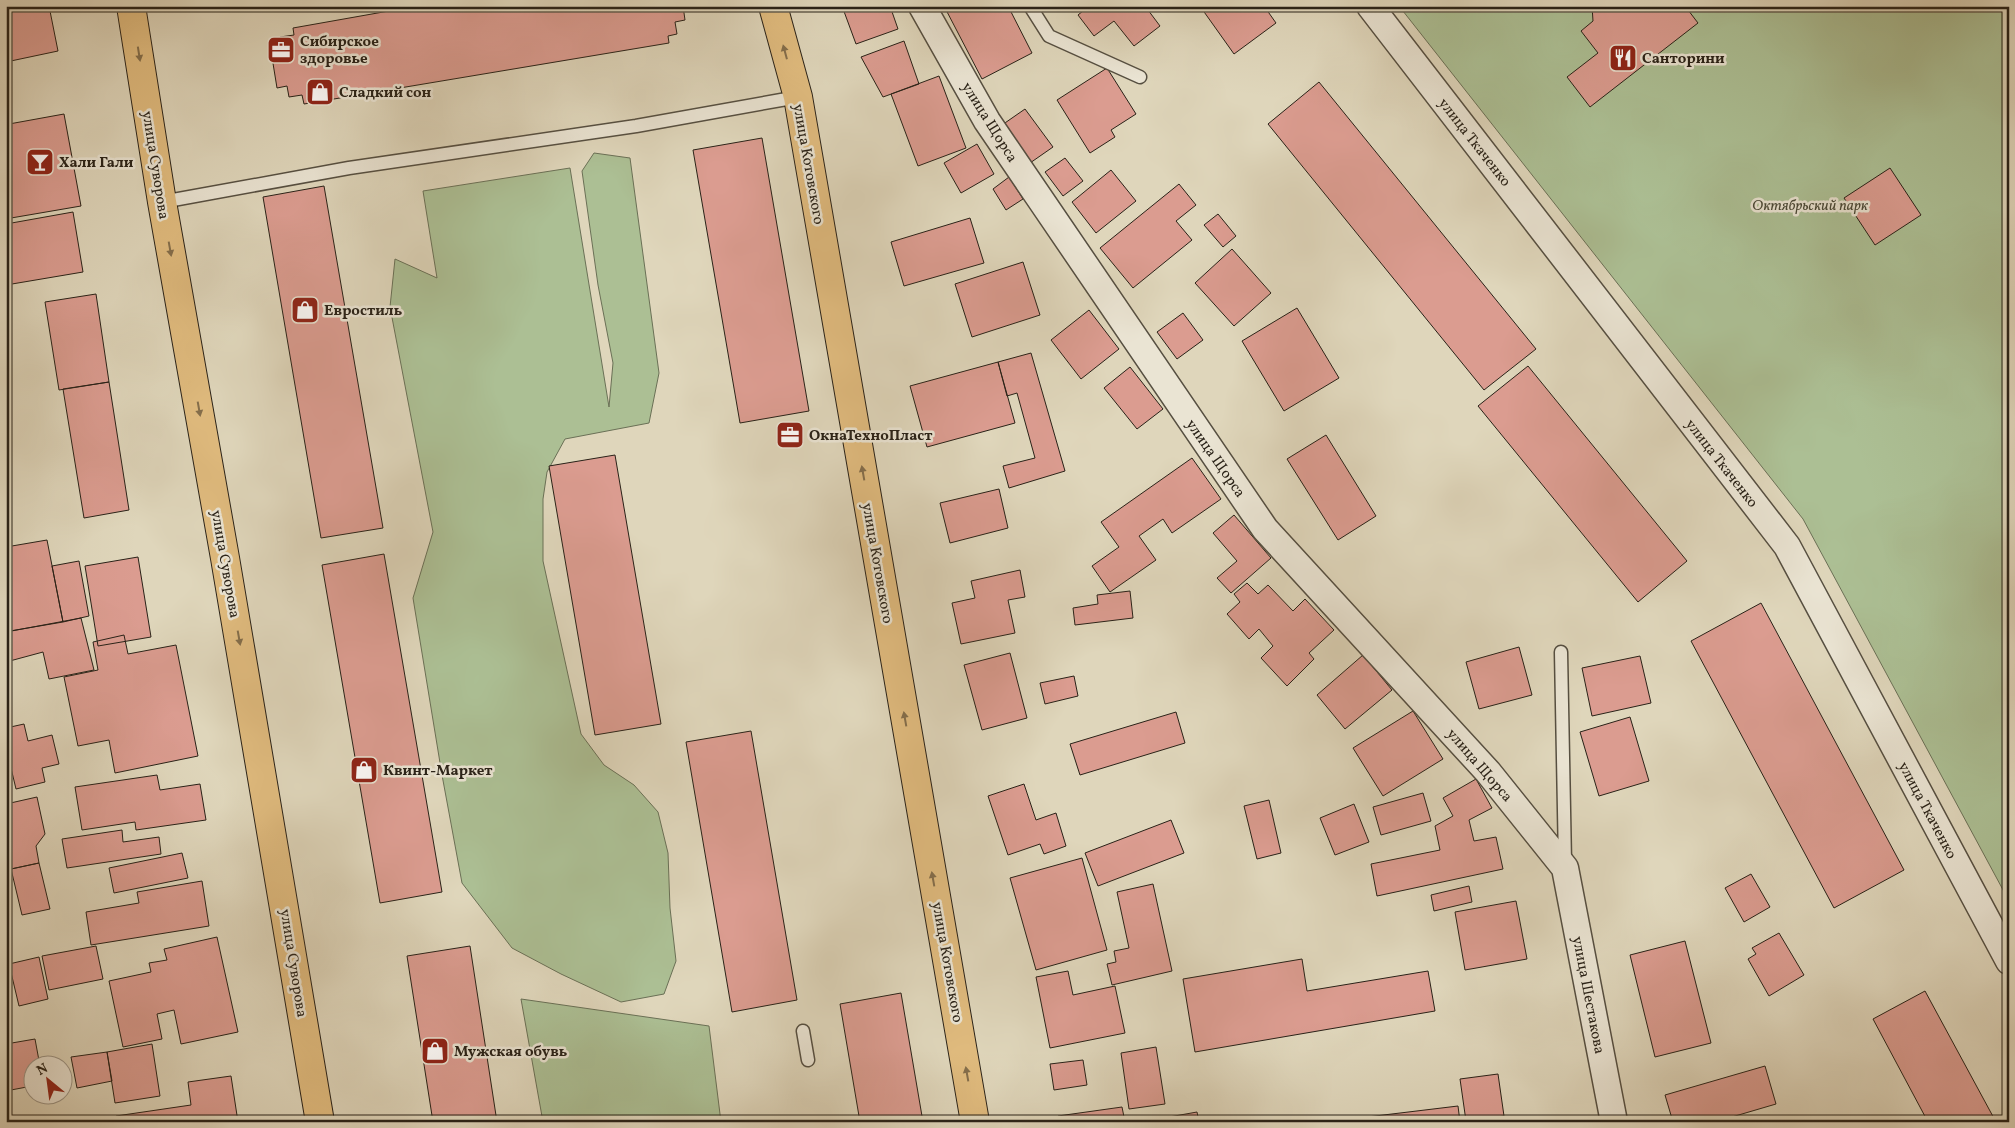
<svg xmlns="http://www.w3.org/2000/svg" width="2015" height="1128" font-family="Vollkorn,serif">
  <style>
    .green { fill: #acbf94; stroke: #6a7056 }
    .building { fill: #db9c90; stroke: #292218 }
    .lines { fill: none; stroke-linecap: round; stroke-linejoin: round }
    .lane-casing { stroke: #564f41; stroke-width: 15 }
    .street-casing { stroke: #564f41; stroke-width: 29 }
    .primary-casing { stroke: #292218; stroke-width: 30 }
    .lane { stroke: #eae4d3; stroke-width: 12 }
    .street { stroke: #eae4d3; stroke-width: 26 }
    .primary { stroke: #e0bb7e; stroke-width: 28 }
    .oneway { fill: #846e4b }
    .labels { text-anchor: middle; stroke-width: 5; stroke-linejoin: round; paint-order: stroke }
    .poi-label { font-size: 15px; font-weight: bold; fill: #292218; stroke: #eae4d3; text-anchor: start }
    .street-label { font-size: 15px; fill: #292218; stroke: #eae4d3 }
    .park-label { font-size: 15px; font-style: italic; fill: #4a4937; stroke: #eae4d3 }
  </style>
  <rect width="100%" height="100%" fill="#dfd6bb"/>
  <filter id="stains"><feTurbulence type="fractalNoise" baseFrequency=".004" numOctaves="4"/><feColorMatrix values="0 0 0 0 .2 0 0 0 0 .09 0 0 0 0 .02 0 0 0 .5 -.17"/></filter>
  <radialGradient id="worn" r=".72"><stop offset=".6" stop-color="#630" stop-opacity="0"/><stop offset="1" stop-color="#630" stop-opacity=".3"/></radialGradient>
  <path class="green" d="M1399,6H2009V901L1803,519Z
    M594,153L630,158L659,373L649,423L565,439L547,472L543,499V561L581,734L604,765L634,785L658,812L668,853L670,908L676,961L664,994L621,1002L561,974L512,948L462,883L442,775L413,598L433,532L390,307L395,259L437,278L423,191L570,168L609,407L613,363L598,285L582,171Z
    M521,999L709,1026L721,1122H543Z"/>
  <path class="building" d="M6,6H49L58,51L6,62Z
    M417,6H683L685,20L675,22L677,34L668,36L669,43L304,104L302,95L289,97L287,86L277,88L271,51L281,49L280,37L294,35L293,28Z
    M842,6H890L898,29L856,44Z
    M944,6H1008L1032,53L982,79Z
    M1089,6H1145L1160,26L1134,46L1114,21L1094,36L1078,15Z
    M1205,6H1264L1276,23L1234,54L1202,9Z
    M1592,6H1638L1641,10L1646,6H1685L1698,23L1590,107L1567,77L1598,53L1581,31L1593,21Z
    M904,41L919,84L883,97L861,57Z
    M1107,68L1136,114L1111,130L1115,137L1090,153L1057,100Z
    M939,76L966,148L918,166L891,94Z
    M1319,82L1536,349L1484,390L1268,124Z
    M1025,109L1053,147L1030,163L1002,125Z
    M64,114L81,206L11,218L6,194V130L10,129L9,124Z
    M762,138L809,411L740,423L693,150Z
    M977,144L994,174L961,193L944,163Z
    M1065,158L1083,181L1063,196L1045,172Z
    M1890,168L1921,215L1875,245L1844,198Z
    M1111,170L1136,201L1096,233L1072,202Z
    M1009,177L1023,199L1006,210L993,189Z
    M1179,184L1196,205L1176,221L1192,240L1133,288L1100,248Z
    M324,186L383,528L321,538L263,197Z
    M73,212L83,272L6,285V224Z
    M1218,214L1236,236L1223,247L1204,225Z
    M970,218L984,263L904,286L891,242Z
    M1232,249L1271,293L1234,326L1195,283Z
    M1023,262L1040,315L972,337L955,284Z
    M96,294L109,382L59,390L45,302Z
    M1297,308L1339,378L1284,411L1242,341Z
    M1089,310L1119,349L1081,379L1051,340Z
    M1183,313L1203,340L1177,359L1157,332Z
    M1031,353L1065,471L1009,488L1003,466L1035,458L1017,393L1007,396L998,362Z
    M998,362L1015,423L927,447L910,386Z
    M1528,366L1687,561L1638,602L1478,406Z
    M1130,367L1163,409L1137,429L1104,388Z
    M109,382L129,510L84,518L63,389Z
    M1326,435L1376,516L1338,540L1287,459Z
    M615,455L661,724L595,735L549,466Z
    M1192,458L1221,499L1172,533L1163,519L1139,536L1156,560L1110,592L1092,566L1119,547L1101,522Z
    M999,489L1008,528L950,543L940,503Z
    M1234,515L1271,558L1231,593L1217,578L1237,561L1213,533Z
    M47,540L63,622L10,631L6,609V547Z
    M384,554L442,892L380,903L322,565Z
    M138,557L151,637L98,646L85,566Z
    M79,561L89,616L63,622L52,566Z
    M1020,570L1025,597L1008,600L1015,633L961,644L952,603L975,598L971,581Z
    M1247,583L1258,594L1268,585L1293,611L1305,599L1334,630L1309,653L1314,659L1287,686L1261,658L1273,646L1259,629L1249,639L1227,614L1240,602L1234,594Z
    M1130,591L1133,618L1075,625L1073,608L1098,604L1097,595Z
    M1761,603L1904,870L1834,908L1691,641Z
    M81,618L94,670L49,679L43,652L6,662V632Z
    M124,635L128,654L176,645L198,756L115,773L109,740L78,746L64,677L98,670L93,642Z
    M1519,647L1532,695L1479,709L1466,662Z
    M1010,653L1027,718L982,730L964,665Z
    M1363,655L1392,690L1345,729L1317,695Z
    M1640,656L1651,703L1592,716L1582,668Z
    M1074,676L1078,696L1045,704L1040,683Z
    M1413,711L1443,759L1383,796L1353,748Z
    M1176,712L1185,743L1080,775L1070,744Z
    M1630,717L1649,781L1599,796L1580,732Z
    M24,724L28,741L52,735L59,764L42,768L45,782L16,789L6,747V728Z
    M751,731L797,1000L732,1012L686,742Z
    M157,775L160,790L200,784L206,820L136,830L135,822L82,830L75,787Z
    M1476,779L1492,808L1469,820L1474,841L1496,837L1503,869L1377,896L1371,864L1440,850L1435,826L1453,816L1443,798Z
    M1024,784L1036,820L1056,813L1066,846L1044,854L1040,844L1008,855L988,796Z
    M1423,793L1431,821L1381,835L1373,807Z
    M37,797L45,834L36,846L39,863L11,869L6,845V804Z
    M1269,800L1281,853L1257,859L1244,806Z
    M1354,804L1369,842L1335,855L1320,818Z
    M1171,820L1184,853L1098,886L1085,853Z
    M122,830L123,842L159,837L161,854L67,868L62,839Z
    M182,853L188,878L114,893L109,868Z
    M1082,858L1107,950L1036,970L1010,878Z
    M39,863L50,909L22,915L11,869Z
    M1751,874L1770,907L1744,922L1725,888Z
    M202,881L209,926L91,945L86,912L139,903L137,892Z
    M1153,884L1172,971L1112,985L1107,964L1116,962L1114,951L1129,948L1117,892Z
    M1469,886L1472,902L1434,911L1431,895Z
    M1516,901L1527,959L1465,970L1455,912Z
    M1779,933L1804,975L1769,996L1748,959L1756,954L1752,948Z
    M217,937L238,1032L181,1044L174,1010L157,1014L162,1039L123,1047L109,981L151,972L149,963L167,960L164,949Z
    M1685,941L1711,1043L1655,1057L1630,955Z
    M96,946L103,979L49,990L42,956Z
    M470,946L497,1122H433L407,956Z
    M39,957L48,999L19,1006L9,964Z
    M1302,959L1307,991L1428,971L1435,1011L1195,1052L1183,979Z
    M1068,971L1073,995L1115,986L1125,1033L1050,1048L1036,977Z
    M1925,991L1996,1122H1928L1873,1019Z
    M901,993L923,1122H860L840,1004Z
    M35,1039L40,1066H32V1086L11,1090L6,1062V1044Z
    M152,1044L160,1096L115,1103L107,1052Z
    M1156,1047L1165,1104L1129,1109L1121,1053Z
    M107,1052L112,1081L77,1088L71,1057Z
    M1083,1060L1087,1085L1054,1090L1050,1064Z
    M1765,1066L1776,1104L1725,1119L1726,1122H1673L1665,1095Z
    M1498,1074L1504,1116L1466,1121L1460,1079Z
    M231,1076L238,1122H117L116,1116L191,1105L188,1082Z
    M1458,1106L1460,1122H1367V1117Z
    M1122,1107L1125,1122H1059L1058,1116Z
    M1197,1112L1199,1122H1141Z
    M48,1117L49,1122H14Z"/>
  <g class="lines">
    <defs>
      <path id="lane" d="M1030,6L1049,36L1140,77
        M162,202L349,168L636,126L798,97
        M1561,652L1565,863
        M803,1031L808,1060"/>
      <path id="street" d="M922,6L987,121L1265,529L1488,772L1565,868L1614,1122
        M1370,6L1787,546L2009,961"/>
      <path id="primary" d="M131,6L162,202L225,558L320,1122
        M773,6L798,97L975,1122"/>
    </defs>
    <use href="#lane" class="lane-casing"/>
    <use href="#street" class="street-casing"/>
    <use href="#primary" class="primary-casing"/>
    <use href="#lane" class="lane"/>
    <use href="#street" class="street"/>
    <use href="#primary" class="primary"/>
  </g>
  <defs><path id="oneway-solid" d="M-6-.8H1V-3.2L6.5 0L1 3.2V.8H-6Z" transform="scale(1.25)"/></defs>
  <g class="oneway">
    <use href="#oneway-solid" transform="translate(785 52) rotate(-105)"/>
    <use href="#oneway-solid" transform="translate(139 54) rotate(81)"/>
    <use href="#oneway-solid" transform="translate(170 249) rotate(80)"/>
    <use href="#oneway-solid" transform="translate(199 409) rotate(80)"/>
    <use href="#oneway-solid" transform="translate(863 473) rotate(-100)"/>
    <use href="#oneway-solid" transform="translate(239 638) rotate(80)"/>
    <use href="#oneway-solid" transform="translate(905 719) rotate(-100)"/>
    <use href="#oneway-solid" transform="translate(933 879) rotate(-100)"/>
    <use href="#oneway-solid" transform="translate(967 1074) rotate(-100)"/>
  </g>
  <defs>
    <symbol id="office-square" viewBox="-11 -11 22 22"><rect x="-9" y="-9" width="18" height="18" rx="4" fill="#8f2418" stroke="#eae4d3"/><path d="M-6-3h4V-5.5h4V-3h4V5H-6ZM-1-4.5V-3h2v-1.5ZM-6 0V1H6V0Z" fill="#fff"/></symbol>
    <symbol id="restaurant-square" viewBox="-11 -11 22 22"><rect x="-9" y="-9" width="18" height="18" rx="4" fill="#8f2418" stroke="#eae4d3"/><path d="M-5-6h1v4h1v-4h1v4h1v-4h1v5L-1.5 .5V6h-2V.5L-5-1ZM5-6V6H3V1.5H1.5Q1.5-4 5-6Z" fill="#fff"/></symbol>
    <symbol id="shop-square" viewBox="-11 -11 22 22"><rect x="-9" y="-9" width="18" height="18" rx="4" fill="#8f2418" stroke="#eae4d3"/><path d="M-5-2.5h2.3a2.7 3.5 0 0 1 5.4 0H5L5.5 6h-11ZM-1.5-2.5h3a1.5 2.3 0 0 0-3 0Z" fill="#fff"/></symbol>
    <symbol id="bar-square" viewBox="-11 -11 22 22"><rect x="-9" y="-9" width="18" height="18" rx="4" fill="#8f2418" stroke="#eae4d3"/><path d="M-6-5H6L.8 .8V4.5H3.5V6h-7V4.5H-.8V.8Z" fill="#fff"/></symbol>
  </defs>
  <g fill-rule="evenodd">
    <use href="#office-square" x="265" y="34" width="32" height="32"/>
    <use href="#restaurant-square" x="1607" y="42" width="32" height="32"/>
    <use href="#shop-square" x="304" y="76" width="32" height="32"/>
    <use href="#bar-square" x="24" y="146" width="32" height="32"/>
    <use href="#shop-square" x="289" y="294" width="32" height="32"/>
    <use href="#office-square" x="774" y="419" width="32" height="32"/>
    <use href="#shop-square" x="348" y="754" width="32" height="32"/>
    <use href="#shop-square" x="419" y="1035" width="32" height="32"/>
  </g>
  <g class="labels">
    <g class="poi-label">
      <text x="300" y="46">Сибирское<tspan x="300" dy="17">здоровье</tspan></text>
      <text x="1642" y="63">Санторини</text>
      <text x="339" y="97">Сладкий сон</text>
      <text x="59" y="167">Хали Гали</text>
      <text x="324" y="315">Евростиль</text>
      <text x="809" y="440">ОкнаТехноПласт</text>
      <text x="383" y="775">Квинт-Маркет</text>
      <text x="454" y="1056">Мужская обувь</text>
    </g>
    <g class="street-label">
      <text transform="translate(990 122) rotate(58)" y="5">улица Щорса</text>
      <text transform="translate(1475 142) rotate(52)" y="5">улица Ткаченко</text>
      <text transform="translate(809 164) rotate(80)" y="5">улица Котовского</text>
      <text transform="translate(156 165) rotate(81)" y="5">улица Суворова</text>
      <text transform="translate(1216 458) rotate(55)" y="5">улица Щорса</text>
      <text transform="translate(1722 463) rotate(52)" y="5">улица Ткаченко</text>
      <text transform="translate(878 563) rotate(80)" y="5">улица Котовского</text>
      <text transform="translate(226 564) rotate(80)" y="5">улица Суворова</text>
      <text transform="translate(1480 765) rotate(49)" y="5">улица Щорса</text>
      <text transform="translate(1928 810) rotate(62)" y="5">улица Ткаченко</text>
      <text transform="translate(948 962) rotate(80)" y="5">улица Котовского</text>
      <text transform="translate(294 963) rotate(81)" y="5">улица Суворова</text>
      <text transform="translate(1589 995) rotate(79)" y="5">улица Шестакова</text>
    </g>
    <g class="park-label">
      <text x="1810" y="210">Октябрьский парк</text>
    </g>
  </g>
  <rect width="2015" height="1128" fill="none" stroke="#dfd6bb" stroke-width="25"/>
  <rect x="8" y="8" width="2000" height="1113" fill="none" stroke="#292218" stroke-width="2.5"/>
  <rect x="12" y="12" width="1990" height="1103" fill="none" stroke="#292218"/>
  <g transform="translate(48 1080) rotate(331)"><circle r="24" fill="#eae4d3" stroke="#9d9688"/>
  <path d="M0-4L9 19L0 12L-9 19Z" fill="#8f2418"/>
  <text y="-8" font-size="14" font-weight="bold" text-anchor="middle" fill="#292218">N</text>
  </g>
  <rect width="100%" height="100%" filter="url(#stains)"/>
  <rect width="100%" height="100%" fill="url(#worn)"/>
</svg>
